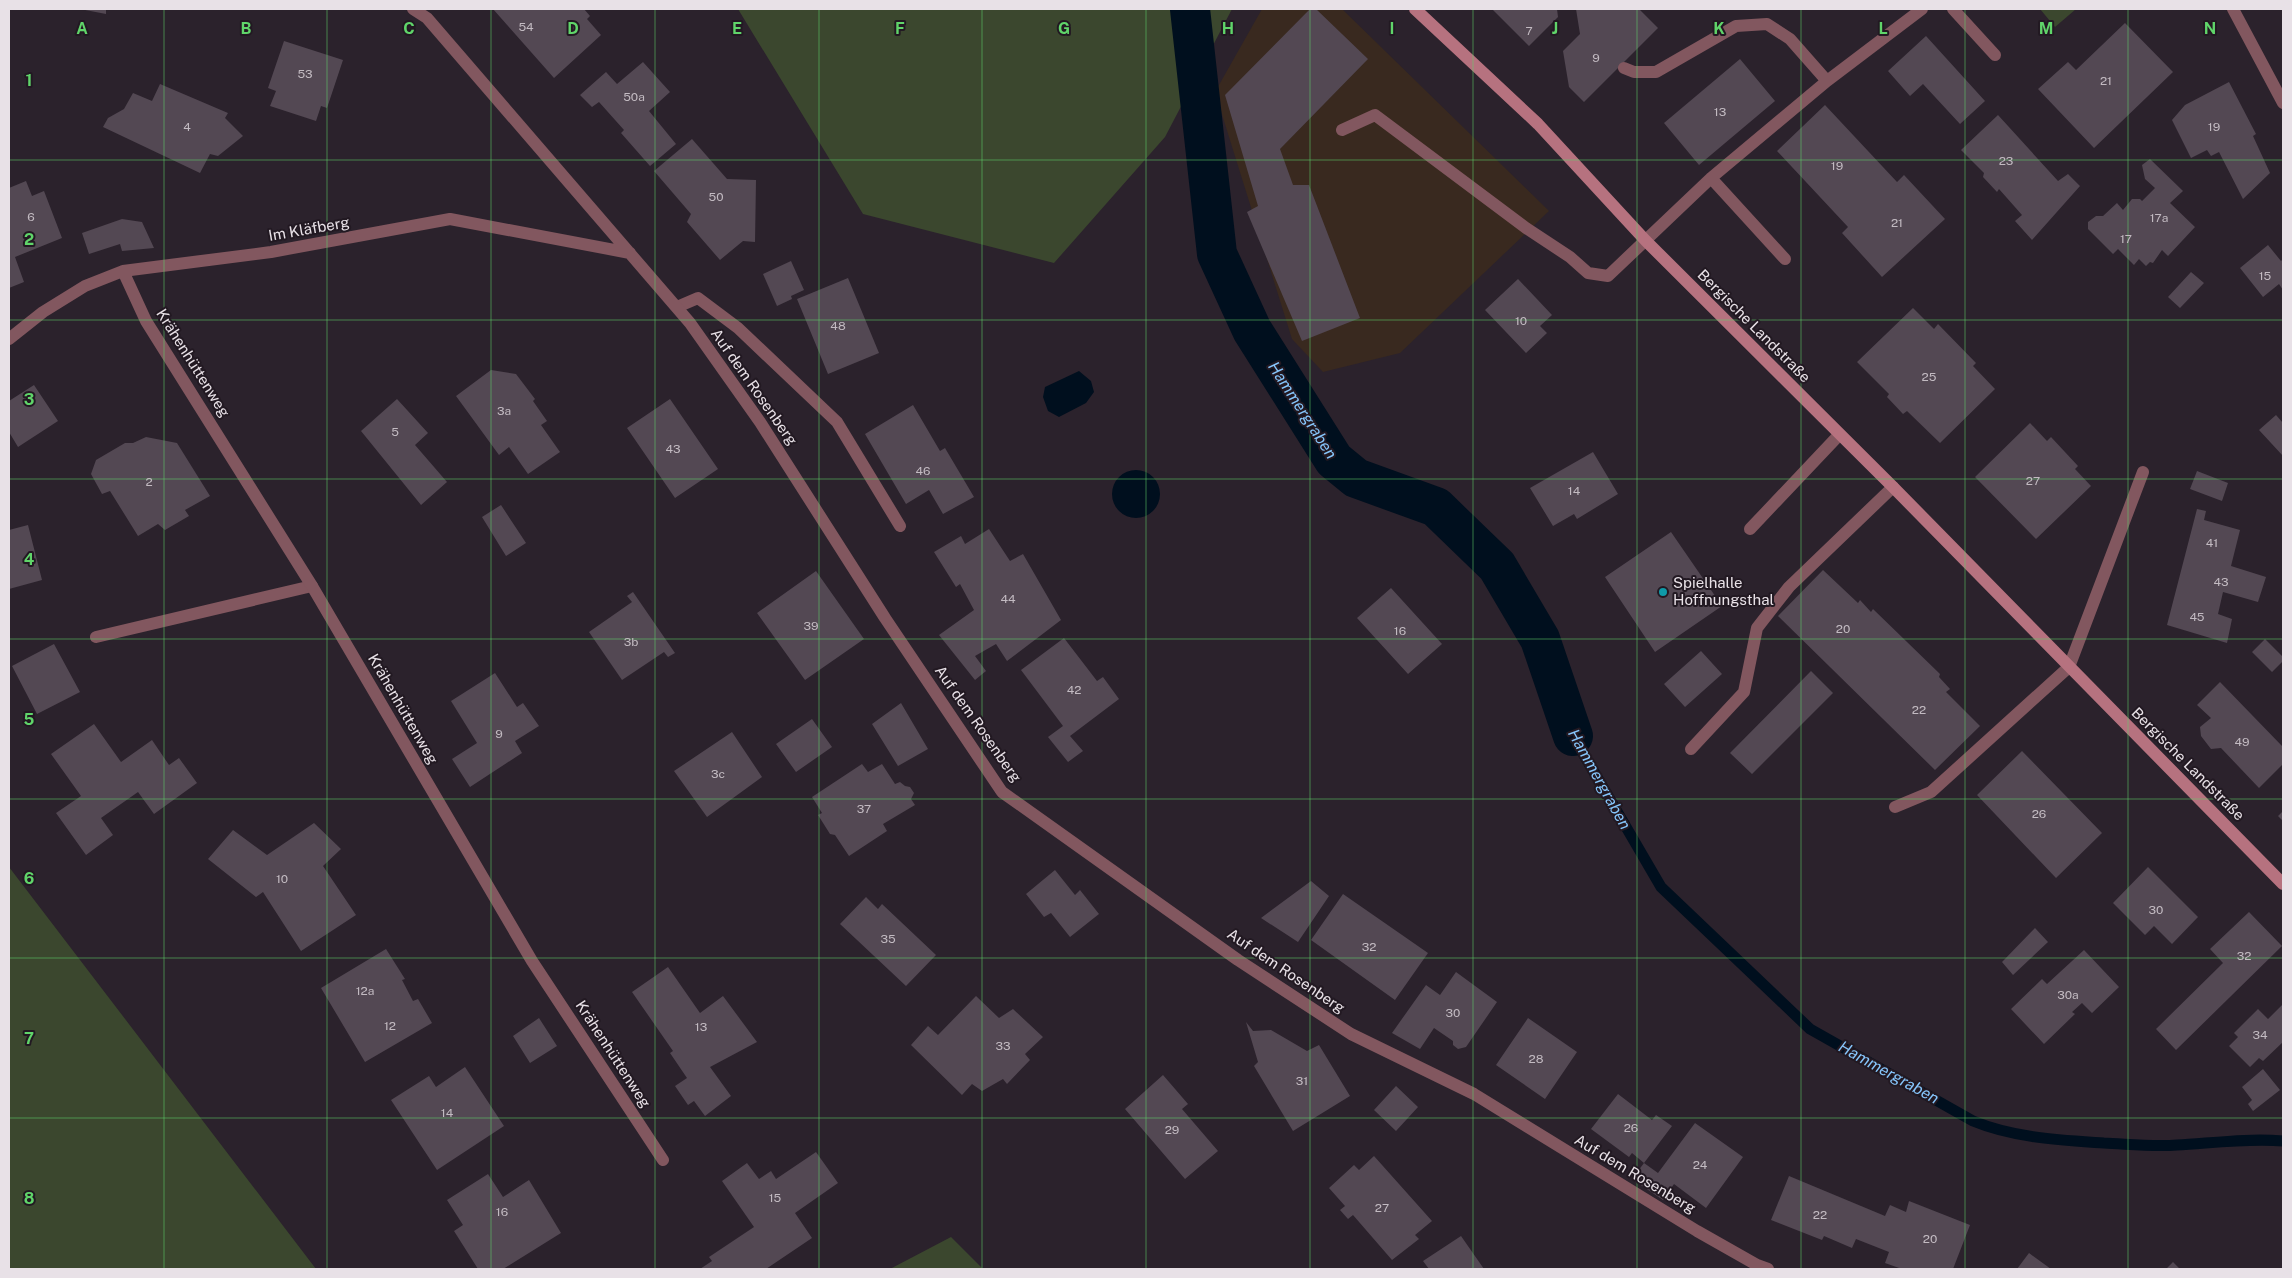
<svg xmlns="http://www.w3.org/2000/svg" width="2292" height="1278" font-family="'Public Sans',sans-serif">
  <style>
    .industrial { fill: #39291f }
    .green { fill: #3b472e }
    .water { fill: #000f1e }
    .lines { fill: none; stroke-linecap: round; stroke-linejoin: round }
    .stream { stroke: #000f1e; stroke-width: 11 }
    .canal { stroke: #000f1e; stroke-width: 40 }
    .building { fill: #534853 }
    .lane { stroke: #82575f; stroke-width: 12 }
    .street { stroke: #82575f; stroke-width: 12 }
    .secondary { stroke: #b6727f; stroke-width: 12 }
    .grid { fill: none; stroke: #60d56a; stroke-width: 1; stroke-opacity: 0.55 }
    .culture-dot { fill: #0f9aa8; stroke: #221922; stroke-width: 2 }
    .labels { text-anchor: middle; stroke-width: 4; stroke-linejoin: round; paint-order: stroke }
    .number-label { font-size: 12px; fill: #c3bbc2 }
    .street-label { font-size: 15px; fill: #e8e1e7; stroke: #221922 }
    .poi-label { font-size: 15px; fill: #e8e1e7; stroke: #221922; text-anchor: start }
    .water-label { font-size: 16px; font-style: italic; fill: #86c5fb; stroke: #221922 }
    .grid-label { font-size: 16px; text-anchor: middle; font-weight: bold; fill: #60d56a; stroke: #221922; stroke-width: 4; stroke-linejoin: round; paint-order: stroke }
  </style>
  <rect width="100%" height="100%" fill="#2b222c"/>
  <path class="industrial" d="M1262,9H1342L1549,211L1400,353L1323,372L1292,339L1215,92Z"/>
  <path class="green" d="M738,9H1232L1165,137L1054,263L863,214Z
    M2040,9H2076L2055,27Z
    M9,867L316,1269H9Z
    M951,1237L983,1269H890Z"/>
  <path class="water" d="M1079,371L1091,381L1094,392L1086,403L1059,417L1048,411L1043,397L1045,387Z
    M1112 494a24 24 0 1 1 48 0a24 24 0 1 1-48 0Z"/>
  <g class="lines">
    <path class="stream" d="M1573,736L1661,887L1810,1029L1973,1121C2014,1138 2060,1140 2104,1143C2128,1144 2153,1147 2177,1145C2212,1143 2248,1138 2283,1141"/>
    <path class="canal" d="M1190,9L1217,254L1252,330L1334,460L1356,478L1436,507L1497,566L1540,639L1573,736"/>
  </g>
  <path class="building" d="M80,9H106V14Z
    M493,9H584L590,16L587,19L601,35L554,78Z
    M1310,9H1316L1368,59L1280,149L1293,185H1309L1360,318L1302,341L1247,212L1258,206L1225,95Z
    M1492,9H1557L1558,17L1529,46Z
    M1576,9H1639L1658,28L1584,102L1569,87L1563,51L1580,34Z
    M2125,23L2173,72L2094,148L2038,89L2068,62L2076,70Z
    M1926,36L1985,101L1960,124L1923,84L1910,96L1888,71Z
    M284,41L343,60L327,108L321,106L316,121L270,106L276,91L268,88Z
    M1740,59L1775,101L1699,165L1664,123Z
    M643,62L670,92L649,111L676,144L650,166L621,133L624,130L599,102L592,107L580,95L606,72L617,84Z
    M2229,82L2256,134L2253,136L2270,173L2243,199L2219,152L2211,156L2207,150L2191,158L2172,120L2185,105Z
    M160,84L228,113L225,118L243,136L218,156L210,154L200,173L103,127L108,118L124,109L133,93L152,101Z
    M1825,105L1897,182L1904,175L1945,219L1882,277L1842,233L1848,227L1777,151Z
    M1998,115L2058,181L2068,174L2080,186L2032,240L2015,221L2022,215L1999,189L1997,192L1983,177L1984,173L1961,150Z
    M692,139L727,179L756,180L755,242L743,241L720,260L687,222L691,214L654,171Z
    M2150,159L2183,191L2170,203L2195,227L2168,256L2162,250L2153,263L2150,262L2146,266L2139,259L2134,265L2118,249L2113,254L2088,229V222L2096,216H2103L2117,203L2123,210L2132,199H2140L2142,201L2155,188L2145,179L2142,165Z
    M26,181L32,196L44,191L62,238L15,257L24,282L9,288V188Z
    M122,219L142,222L154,248L122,251L120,244L89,254L82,233Z
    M2268,245L2281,261L2283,259V290L2279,284L2263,297L2240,268Z
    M791,261L804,290L791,296L792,299L777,306L763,274Z
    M2191,272L2204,283L2180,308L2168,297Z
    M848,278L879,353L828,374L797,299Z
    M1518,279L1552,315L1540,326L1547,333L1526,353L1485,310Z
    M1913,308L1934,329L1938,324L1976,363L1973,366L1995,389L1940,443L1907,411L1903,414L1887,397L1889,394L1857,362Z
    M491,370L516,374L535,399L533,401L547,421L541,425L560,452L528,474L509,447L499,455L456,396Z
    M34,385L58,421L18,447L9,432V401Z
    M397,399L428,433L415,445L447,482L421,505L361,431Z
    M670,399L718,469L675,498L627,428Z
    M913,405L940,451L945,448L974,497L943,514L929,490L906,504L865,434Z
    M2276,415L2283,423V456L2259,430Z
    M2030,423L2047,441L2051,437L2078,466L2075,469L2091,486L2036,539L1975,477Z
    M146,437L177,443L210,496L185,510L189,516L165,530L158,524L138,536L110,491L102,494L91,474L96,460L125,443H133Z
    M1593,452L1618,494L1577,519L1574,514L1553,526L1530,488Z
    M2197,471L2228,483L2222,501L2190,489Z
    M501,505L526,543L506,556L482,517Z
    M2197,509L2206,511L2204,520L2240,530L2231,566L2266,577L2258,602L2223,592L2218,614L2232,619L2227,643L2167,625Z
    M28,525L42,580L9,589V530Z
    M989,529L1010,561L1023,554L1061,620L1007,661L996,644L975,656L986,671L975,680L939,635L974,610L960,584L956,587L934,552L961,536L965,544Z
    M1671,532L1722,606L1655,652L1605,577Z
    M1823,570L1858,603L1860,600L1871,612L1873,609L1940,674L1939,677L1950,689L1946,692L1980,726L1935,770L1778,616Z
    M816,571L864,639L805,680L757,613Z
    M1391,588L1442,644L1408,674L1357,618Z
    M633,592L675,653L668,657L664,652L622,680L589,632L632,602L627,596Z
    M1064,638L1097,681L1103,677L1119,699L1070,736L1083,751L1068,762L1048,737L1063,726L1021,670Z
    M2265,639L2283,657V661L2272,672L2252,652Z
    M54,644L80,692L37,714L12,666Z
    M1701,651L1722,674L1685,707L1664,684Z
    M1811,671L1833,693L1752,774L1730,753Z
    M495,673L517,707L523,703L539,726L515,741L522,753L470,787L452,759L477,743L451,701Z
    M2220,682L2283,747V764L2259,788L2221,748L2211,749L2201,736L2200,727L2211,718L2197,705Z
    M901,703L928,749L898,766L872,724Z
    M812,719L832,747L796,772L776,744Z
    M94,724L121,762L152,740L169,765L179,758L197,783L154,814L138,792L101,818L113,835L86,855L56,813L81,796L51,754Z
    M732,732L762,777L707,817L674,771Z
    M2022,751L2102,833L2056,878L1977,795Z
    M862,764L868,772L882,764L895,784L900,782L905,786L910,787L914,793L911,799L915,805L883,824L887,831L849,856L835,835L830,834L818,815L822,813L812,797Z
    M2283,811V821L2278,816Z
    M314,823L341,849L323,866L356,915L301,951L263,892L256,897L208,859L233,830L267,855Z
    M2148,867L2198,917L2172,944L2154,926L2145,935L2113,903Z
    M1055,870L1075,895L1080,890L1099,914L1070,937L1051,913L1044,917L1026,894Z
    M1311,881L1329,896L1298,942L1261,918Z
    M1343,894L1428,953L1395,1000L1311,940Z
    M866,897L878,909L882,904L936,955L906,986L840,924Z
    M2249,912L2282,946L2176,1050L2156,1029L2223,963L2210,949Z
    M2035,928L2048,942L2013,975L2002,962Z
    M386,949L405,979L402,980L413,1001L418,999L432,1023L365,1062L321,988Z
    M2084,950L2119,987L2092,1013L2082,1003L2072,1012L2075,1014L2044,1044L2011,1009L2042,979L2047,984Z
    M668,967L700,1013L723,996L757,1042L710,1067L731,1096L705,1116L694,1101L688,1105L675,1086L687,1078L670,1053L673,1051L632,992Z
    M1456,972L1497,1002L1466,1047L1458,1049L1453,1045V1041L1434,1028L1420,1049L1392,1033L1426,985L1440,995Z
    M976,996L999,1018L1013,1009L1043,1037L1025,1054L1030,1060L1007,1084L1003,1079L982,1091L972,1084L962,1095L911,1045L928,1026L938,1035Z
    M2283,1004V1042L2263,1061L2259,1058L2250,1067L2229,1046L2238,1037L2234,1033L2258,1009L2268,1019Z
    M539,1018L557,1046L530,1063L513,1036Z
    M1528,1018L1577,1052L1545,1099L1496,1065Z
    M1246,1022L1253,1031L1271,1030L1307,1051L1319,1045L1350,1096L1293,1131L1254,1066L1258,1062Z
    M465,1067L504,1126L437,1170L391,1100L429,1076L436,1087Z
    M2263,1069L2280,1090L2253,1111L2248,1104L2252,1100L2242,1087Z
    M1163,1075L1188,1104L1182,1109L1218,1151L1185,1179L1125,1109Z
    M1396,1086L1418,1107L1396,1131L1374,1110Z
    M1618,1094L1652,1120L1656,1115L1672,1126L1644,1163L1632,1153L1629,1157L1591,1129Z
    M1695,1123L1743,1157L1706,1208L1674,1184L1663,1200L1632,1179L1644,1163L1658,1173Z
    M816,1152L838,1183L795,1213L812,1238L766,1269H700L712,1261L709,1257L754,1227L722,1181L747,1163L759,1179L771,1171L776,1179Z
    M1374,1156L1432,1221L1415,1235L1419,1239L1392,1260L1353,1215L1348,1219L1340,1210L1345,1206L1329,1188L1354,1165L1359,1170Z
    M488,1174L503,1197L529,1180L561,1233L503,1269H478L454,1231L463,1225L447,1200Z
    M1789,1176L1885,1216L1890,1205L1906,1212L1909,1201L1970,1225L1953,1269H1902L1885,1263L1889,1252L1856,1239L1852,1248L1824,1236L1822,1240L1771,1220Z
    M1461,1236L1484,1269H1429L1423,1261Z
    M2029,1253L2051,1269H2017Z
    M2173,1262L2180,1269H2166Z"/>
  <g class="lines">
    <path class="lane" d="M1953,9L1995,55
      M1624,68L1634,72H1656L1736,26L1767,24L1790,39L1827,81
      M1342,130L1375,115L1526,228L1570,257L1588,273L1608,276L1711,178L1827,81L1922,9
      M1711,178L1785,259
      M677,307L698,298L738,328L837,422L900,526
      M1750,529L1839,435
      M96,637L312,586
      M1691,749L1744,692L1757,628L1789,587L1893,487
      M1895,807L1931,792L2069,667L2143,472"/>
    <path class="street" d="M413,9L427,18L690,323L760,422L885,618L1002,792L1238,960L1351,1034L1474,1094L1697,1231L1757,1265L1768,1269
      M2233,9L2283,103
      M123,271L146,321L312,586L532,961L663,1160
      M9,339L43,312L85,286L123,271L271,252L450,219L630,253"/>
    <path class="secondary" d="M1415,9L1538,124L1646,241L1893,487L2283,884"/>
  </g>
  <path class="grid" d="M164,9V1269M327,9V1269M491,9V1269M655,9V1269M819,9V1269M982,9V1269M1146,9V1269M1310,9V1269M1473,9V1269M1637,9V1269M1801,9V1269M1965,9V1269M2128,9V1269M9,160H2283M9,320H2283M9,479H2283M9,639H2283M9,799H2283M9,958H2283M9,1118H2283"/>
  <circle class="culture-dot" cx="1663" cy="592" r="5"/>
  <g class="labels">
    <g class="number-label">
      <text x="526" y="31">54</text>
      <text x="1529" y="35">7</text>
      <text x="1596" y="62">9</text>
      <text x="305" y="78">53</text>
      <text x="2106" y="85">21</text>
      <text x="634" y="101">50a</text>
      <text x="1720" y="116">13</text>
      <text x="187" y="131">4</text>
      <text x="2214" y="131">19</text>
      <text x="2006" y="165">23</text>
      <text x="1837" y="170">19</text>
      <text x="716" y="201">50</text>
      <text x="31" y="221">6</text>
      <text x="2159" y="222">17a</text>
      <text x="1897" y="227">21</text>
      <text x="2126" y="243">17</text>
      <text x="2265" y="280">15</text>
      <text x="1521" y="325">10</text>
      <text x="838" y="330">48</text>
      <text x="1929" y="381">25</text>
      <text x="504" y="415">3a</text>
      <text x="395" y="436">5</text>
      <text x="673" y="453">43</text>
      <text x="923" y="475">46</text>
      <text x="2033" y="485">27</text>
      <text x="149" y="486">2</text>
      <text x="1574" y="495">14</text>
      <text x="2212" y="547">41</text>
      <text x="2221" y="586">43</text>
      <text x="1008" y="603">44</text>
      <text x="2197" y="621">45</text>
      <text x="811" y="630">39</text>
      <text x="1843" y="633">20</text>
      <text x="1400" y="635">16</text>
      <text x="631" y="646">3b</text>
      <text x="1074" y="694">42</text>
      <text x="1919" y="714">22</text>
      <text x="499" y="738">9</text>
      <text x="2242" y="746">49</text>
      <text x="718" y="778">3c</text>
      <text x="864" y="813">37</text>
      <text x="2039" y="818">26</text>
      <text x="282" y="883">10</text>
      <text x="2156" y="914">30</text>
      <text x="888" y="943">35</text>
      <text x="1369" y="951">32</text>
      <text x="2244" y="960">32</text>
      <text x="365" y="995">12a</text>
      <text x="2068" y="999">30a</text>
      <text x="1453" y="1017">30</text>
      <text x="390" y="1030">12</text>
      <text x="701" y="1031">13</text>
      <text x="2260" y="1039">34</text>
      <text x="1003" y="1050">33</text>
      <text x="1536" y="1063">28</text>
      <text x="1302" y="1085">31</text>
      <text x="447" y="1117">14</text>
      <text x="1631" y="1132">26</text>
      <text x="1172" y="1134">29</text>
      <text x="1700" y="1169">24</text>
      <text x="775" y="1202">15</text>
      <text x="1382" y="1212">27</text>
      <text x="502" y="1216">16</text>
      <text x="1820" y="1219">22</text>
      <text x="1930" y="1243">20</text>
    </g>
    <g class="street-label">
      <text transform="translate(309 229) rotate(-10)" y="5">Im Kläfberg</text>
      <text transform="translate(1754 326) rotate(45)" y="5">Bergische Landstraße</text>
      <text transform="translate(193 363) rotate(58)" y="5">Krähenhüttenweg</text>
      <text transform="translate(754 387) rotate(55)" y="5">Auf dem Rosenberg</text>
      <text transform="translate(403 709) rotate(60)" y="5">Krähenhüttenweg</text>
      <text transform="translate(978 724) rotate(55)" y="5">Auf dem Rosenberg</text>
      <text transform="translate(2188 764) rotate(45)" y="5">Bergische Landstraße</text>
      <text transform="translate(1286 971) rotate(34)" y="5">Auf dem Rosenberg</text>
      <text transform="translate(613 1054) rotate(57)" y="5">Krähenhüttenweg</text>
      <text transform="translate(1635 1174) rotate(31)" y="5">Auf dem Rosenberg</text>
    </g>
    <g class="poi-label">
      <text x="1673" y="588">Spielhalle<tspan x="1673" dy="17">Hoffnungsthal</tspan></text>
    </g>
    <g class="water-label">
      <text transform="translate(1303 410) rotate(57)" y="6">Hammergraben</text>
      <text transform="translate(1600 779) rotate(61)" y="6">Hammergraben</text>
      <text transform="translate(1889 1072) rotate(29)" y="6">Hammergraben</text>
    </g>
  </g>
  <g class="grid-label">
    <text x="82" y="34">A</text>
    <text x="246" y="34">B</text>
    <text x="409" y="34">C</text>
    <text x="573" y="34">D</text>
    <text x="737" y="34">E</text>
    <text x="900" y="34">F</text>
    <text x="1064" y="34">G</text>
    <text x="1228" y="34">H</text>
    <text x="1392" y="34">I</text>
    <text x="1555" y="34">J</text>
    <text x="1719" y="34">K</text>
    <text x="1883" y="34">L</text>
    <text x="2046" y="34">M</text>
    <text x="2210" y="34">N</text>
    <text x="29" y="86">1</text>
    <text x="29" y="245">2</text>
    <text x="29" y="405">3</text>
    <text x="29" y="565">4</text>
    <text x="29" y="725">5</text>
    <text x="29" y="884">6</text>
    <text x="29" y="1044">7</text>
    <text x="29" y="1204">8</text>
  </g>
  <rect width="2292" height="1278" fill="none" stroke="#e8e1e7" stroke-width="20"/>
</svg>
